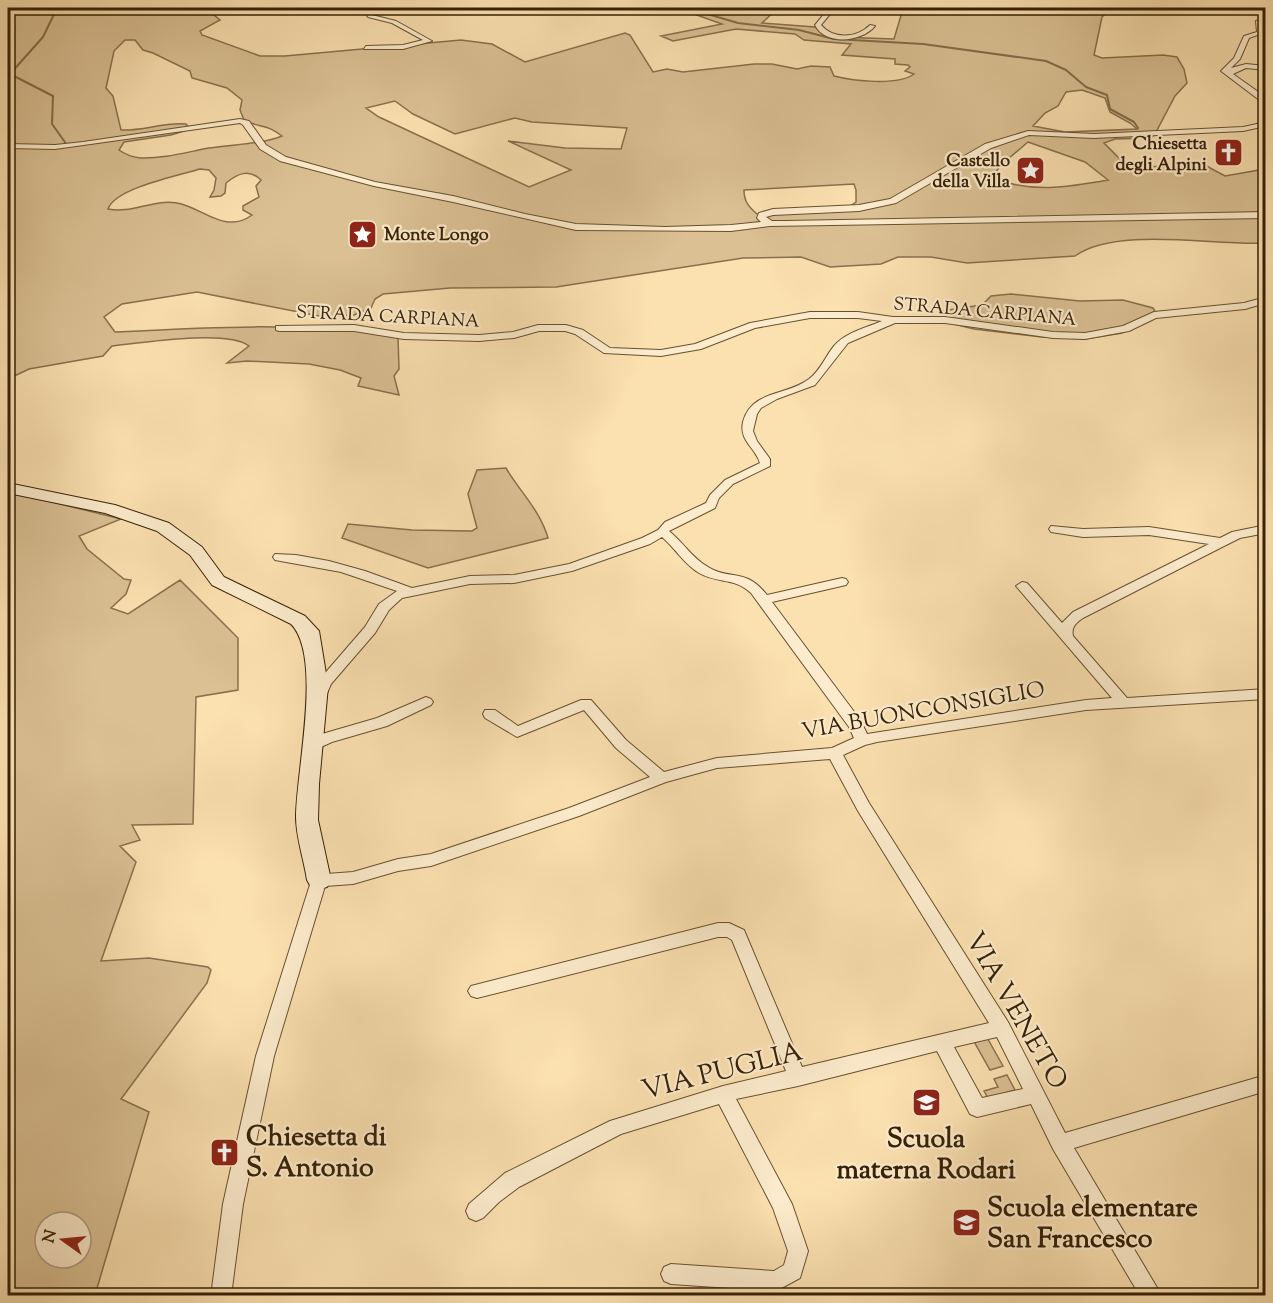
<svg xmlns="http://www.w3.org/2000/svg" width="1273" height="1303" font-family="'Sorts Mill Goudy',serif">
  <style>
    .green { fill: #dac093; stroke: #88704c; stroke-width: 1.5; fill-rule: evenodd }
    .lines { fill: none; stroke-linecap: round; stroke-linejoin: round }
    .stream { stroke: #846d49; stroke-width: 2 }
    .street-casing { stroke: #675130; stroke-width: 2 }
    .secondary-casing { stroke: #362106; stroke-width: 2 }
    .street { fill: #fcebcc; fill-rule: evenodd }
    .secondary { fill: #fcebcc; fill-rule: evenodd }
    .labels { text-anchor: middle; stroke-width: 4.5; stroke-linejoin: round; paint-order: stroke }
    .far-poi-label { font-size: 18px; font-weight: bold; fill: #362106; stroke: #fcebcc; text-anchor: end }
    .far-street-label { font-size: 18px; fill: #362106; stroke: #fcebcc }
    .street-label { font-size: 22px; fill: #362106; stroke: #fcebcc }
    .near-street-label { font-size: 27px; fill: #362106; stroke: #fcebcc }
    .near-poi-label { font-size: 27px; font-weight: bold; fill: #362106; stroke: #fcebcc; text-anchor: start }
  </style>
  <rect width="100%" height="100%" fill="#fbe0b0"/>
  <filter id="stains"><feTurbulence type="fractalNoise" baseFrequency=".00333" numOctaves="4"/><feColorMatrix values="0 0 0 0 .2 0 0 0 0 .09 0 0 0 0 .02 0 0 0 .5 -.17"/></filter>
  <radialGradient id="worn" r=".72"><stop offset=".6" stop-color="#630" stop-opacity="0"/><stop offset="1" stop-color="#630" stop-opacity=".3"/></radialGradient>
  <path class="green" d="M8,8H205L220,20L200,31L202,35L260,56H285L461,40L492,44L525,62L625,33L630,35L653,72L667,69L683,72L754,64H772L797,69L811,66L830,67L834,76C853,81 898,86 914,74L905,71L910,67L908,65L895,64V59L842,55L851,44L804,40L795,34L736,29L673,41L661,36L722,24L677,8H778L762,23L815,27L838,37L894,39L902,12L912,8H1112L1102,17L1094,55L1102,58L1163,55L1177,57L1184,69L1187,83L1175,96L1155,134L1151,138L1115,139L1104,143L1125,164L1130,166L1177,167L1201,163L1225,176L1265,169V243C1215,246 1117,226 1075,256L967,263L931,257H898L881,264L830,267L801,257L743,258L556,287L450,288L383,294L375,299L371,308L354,315L324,317L197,292L122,304L104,317L115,332C210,327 303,322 398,336L399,369L394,376L399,395L358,386L361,378L340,370L309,364L247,361L227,363L249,346C228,329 140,343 112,346L103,356L29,369L8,379V41L11,39L15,27L8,22ZM125,40H135L143,50L153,53L190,71L192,78L227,88L242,100L240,110L244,120C259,128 267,124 282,136C259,145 234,144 209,148C187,152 163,159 140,158C132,157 126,155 119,150L124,142L171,135L190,129L186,124C164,122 143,131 121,130L113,96L106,88L114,51ZM1082,90L1105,98L1110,112L1130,123L1137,129L1065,132L1033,126L1045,113L1058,106L1066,92ZM395,101L413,114L455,134L515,118L532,122L627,128L621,149L565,148L508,141L571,170L529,187L379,117L366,108ZM1028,142L1085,162L1108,180C1069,187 1029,194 992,177L1002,164ZM200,169L209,170L216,178L214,190L210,197L221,196L225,193L226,183C237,174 249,168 261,180L256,186L259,197L243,206V210L252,215C225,235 202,207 177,203C153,199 131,214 108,209C115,188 180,175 200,169ZM854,184L856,190V202L846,209L757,214C749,207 744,202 744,190Z
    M1011,294L1080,301L1123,300L1153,308L1157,315L1122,333L1085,339L1042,337L974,329L950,323L941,311L982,305L991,296Z
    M506,468C520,492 540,510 548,538L428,568L342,538L348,524L412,530L472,531L477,528L468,494L477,470Z
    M8,491L121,519L79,536L87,549L124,579L131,580L126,594L111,608L128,614L180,580L238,638V690L196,697L193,824L132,825L140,840L120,846L136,862L101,961L149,958L208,967L211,970L207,983L121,1099L149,1112L95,1295H8ZM45,1222H81V1258H45Z
    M985,1034L1003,1066L990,1070L972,1038Z
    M1007,1075L1015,1090L988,1098L984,1091L998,1087L994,1079Z"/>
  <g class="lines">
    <path class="stream" d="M687,8L738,23L799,30L834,39L923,44L1046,61L1066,70L1086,87L1107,95L1110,109L1134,122L1138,128
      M10,74L53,96L52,124L67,145
      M10,74L43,37L57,8"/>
    <defs>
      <path id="street" d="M362,8H368L372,15L396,21L432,41L403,49H364L366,46L403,45L423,40L392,23L368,17Z
        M829,8H835L821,25C834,40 857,38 870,25L875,26C862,42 825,46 815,25Z
        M1266,18V22L1261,23L1263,33L1249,38L1240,59L1231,68L1246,64L1266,66V70L1246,68L1233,74L1264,96L1266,108L1258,99L1221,71L1234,58L1244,36L1257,32L1256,21Z
        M240,119L249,121L266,145L286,157L375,182L453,196L525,214L576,224L665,227L731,225L761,222L757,218L759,213L773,209L859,205L890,199L985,144L1028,131L1094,134L1243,127L1266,122V126L1243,131L1094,138L1029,135L991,148L896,203L859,211L773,215L766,217L772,221H786L1266,212V218L770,226L731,231L576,230L453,202L374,186L280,161L260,149L243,125L240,123L55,149L8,148V144L55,145L83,142Z
        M1266,297V303L1245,309L1156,318L1129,331L1085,339L1053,338L945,323H895L848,343L815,385L777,399L761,408L757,414L753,431L757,441L770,459V466L733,484L719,498L715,508L669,531C683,542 693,559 708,567C731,581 745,567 767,595L842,578L846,579L848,582L846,585L772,602L861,721L867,734L1086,700L1112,698L1016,586L1022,582L1027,583L1062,623L1073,612L1209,544L1149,535L1083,537L1051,532L1049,529L1051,526L1083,529L1149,527L1220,538L1232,532L1266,525V533L1240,538L1226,545L1083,618C1076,623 1071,627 1073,636L1127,698L1266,689V699L1086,710L877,742L865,745L843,755L869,803L1008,1022L1065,1133L1266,1075V1091L1074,1148L1162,1296H1140L1053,1149L1031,1104L977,1117L970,1114L937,1051L798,1086L736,1099L792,1204L808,1251L800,1278L776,1291L671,1284L664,1281L661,1274L664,1267L671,1264L774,1271L784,1265L788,1251L773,1208L719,1104L621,1134L519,1187L499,1202L483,1218L476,1221L469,1218L466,1211L469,1204L505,1173L610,1121L723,1086L786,1071L732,940L727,937H718L477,998L471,996L468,991L471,986L718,923H729L744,930L802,1067L989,1023L858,811L830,759L717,768L666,782L579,816L431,866L398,871L353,884L325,886L274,1056L243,1204L231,1296H211L223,1204L256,1056L313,875L353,872L398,859L431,854L569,808L650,777L616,748L584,710L517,737L485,718L483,714L485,710H495L518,726L581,700H591L626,740L664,772L717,758L832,748L854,738L849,727L751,593C734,577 718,584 699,573C685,565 675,548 662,537L650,544L572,571L514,583L470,584L402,598L389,610L375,633L331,684L325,698L320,700L313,695L320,679L365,627L379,604L397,591L341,572L275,560L273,557L275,554L296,555L329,561L365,571L412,588L470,576L514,575L569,564L642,538L658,530L665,522L706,503L710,495L725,480L760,463C755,447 739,441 743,422C751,390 787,396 809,379C820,371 825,357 834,346C846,332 866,328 882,321L858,318H810L755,328L701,349L661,356L604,353L575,334L565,331H539L514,338L479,341L404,339L354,331H279L276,330V326L354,325L404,333L479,335L513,332L538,325H566L583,330L610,348L661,350L695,344L750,323L810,312H858L893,317H945L1053,332L1085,333L1123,326L1154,312L1244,303ZM997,1037L1023,1089L982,1098L954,1047Z
        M426,697L431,699L433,702L431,705L387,726L332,742L312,751L307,750L305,746L307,742L322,734L377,718Z"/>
      <path id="secondary" d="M8,483L115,505L169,523L202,547L224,577L305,616L319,631L328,686L319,784L318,820L331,880L327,887L319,889L311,887L307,880C304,860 296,837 296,817C296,772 323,656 291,624L212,585L190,555L157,531L105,513L8,493Z"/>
    </defs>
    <use href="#street" class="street-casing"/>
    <use href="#secondary" class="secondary-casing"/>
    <use href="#street" class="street"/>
    <use href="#secondary" class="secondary"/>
  </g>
  <defs>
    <symbol id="church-square" viewBox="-11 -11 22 22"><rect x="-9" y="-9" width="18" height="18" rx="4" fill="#8f2418" stroke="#fcebcc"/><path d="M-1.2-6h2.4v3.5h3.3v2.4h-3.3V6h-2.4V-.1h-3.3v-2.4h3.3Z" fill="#fff"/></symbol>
    <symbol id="sight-square" viewBox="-11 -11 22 22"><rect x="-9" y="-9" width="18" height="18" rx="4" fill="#8f2418" stroke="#fcebcc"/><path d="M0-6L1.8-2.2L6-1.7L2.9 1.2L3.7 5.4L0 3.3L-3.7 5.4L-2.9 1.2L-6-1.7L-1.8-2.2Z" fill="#fff"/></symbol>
    <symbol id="school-square" viewBox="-11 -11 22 22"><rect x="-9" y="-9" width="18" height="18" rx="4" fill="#8f2418" stroke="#fcebcc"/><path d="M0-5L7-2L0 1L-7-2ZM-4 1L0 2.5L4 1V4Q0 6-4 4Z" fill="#fff"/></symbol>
  </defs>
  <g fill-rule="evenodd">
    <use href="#church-square" x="1212" y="136" width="33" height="33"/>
    <use href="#sight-square" x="1014" y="154" width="33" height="33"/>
    <use href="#sight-square" x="346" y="218" width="33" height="33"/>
    <use href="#school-square" x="910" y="1086" width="33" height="33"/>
    <use href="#church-square" x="208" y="1136" width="33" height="33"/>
    <use href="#school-square" x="950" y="1206" width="33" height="33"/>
  </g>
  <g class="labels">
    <g class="far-poi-label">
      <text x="1207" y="149">Chiesetta<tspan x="1207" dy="21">degli Alpini</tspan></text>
      <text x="1010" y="166">Castello<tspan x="1010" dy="21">della Villa</tspan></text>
      <text x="384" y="240" text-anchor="start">Monte Longo</text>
    </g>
    <g class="far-street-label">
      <text transform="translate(985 311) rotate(5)" y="6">STRADA CARPIANA</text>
      <text transform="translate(388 316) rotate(3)" y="6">STRADA CARPIANA</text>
    </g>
    <g class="street-label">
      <text transform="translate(923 709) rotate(-10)" y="8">VIA BUONCONSIGLIO</text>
    </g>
    <g class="near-street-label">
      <text transform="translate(1017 1010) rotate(60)" y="9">VIA VENETO</text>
      <text transform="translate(722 1070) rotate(-14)" y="9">VIA PUGLIA</text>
    </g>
    <g class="near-poi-label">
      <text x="246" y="1145">Chiesetta di<tspan x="246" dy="31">S. Antonio</tspan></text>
      <text x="926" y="1147" text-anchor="middle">Scuola<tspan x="926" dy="31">materna Rodari</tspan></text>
      <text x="987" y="1216">Scuola elementare<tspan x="987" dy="31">San Francesco</tspan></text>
    </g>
  </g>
  <rect width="1273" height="1303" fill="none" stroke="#fbe0b0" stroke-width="30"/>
  <rect x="9" y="9" width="1255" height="1285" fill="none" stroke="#362106" stroke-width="3"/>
  <rect x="15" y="15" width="1243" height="1273" fill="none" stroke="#362106" stroke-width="1.5"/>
  <g transform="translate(63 1240) rotate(285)"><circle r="28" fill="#fcebcc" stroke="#ad9a7d" stroke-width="1.5"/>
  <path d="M0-4.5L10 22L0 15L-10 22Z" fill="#8f2418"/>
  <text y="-9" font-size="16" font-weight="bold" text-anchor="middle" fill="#362106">N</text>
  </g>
  <rect width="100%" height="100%" filter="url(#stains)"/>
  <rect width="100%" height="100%" fill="url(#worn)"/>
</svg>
